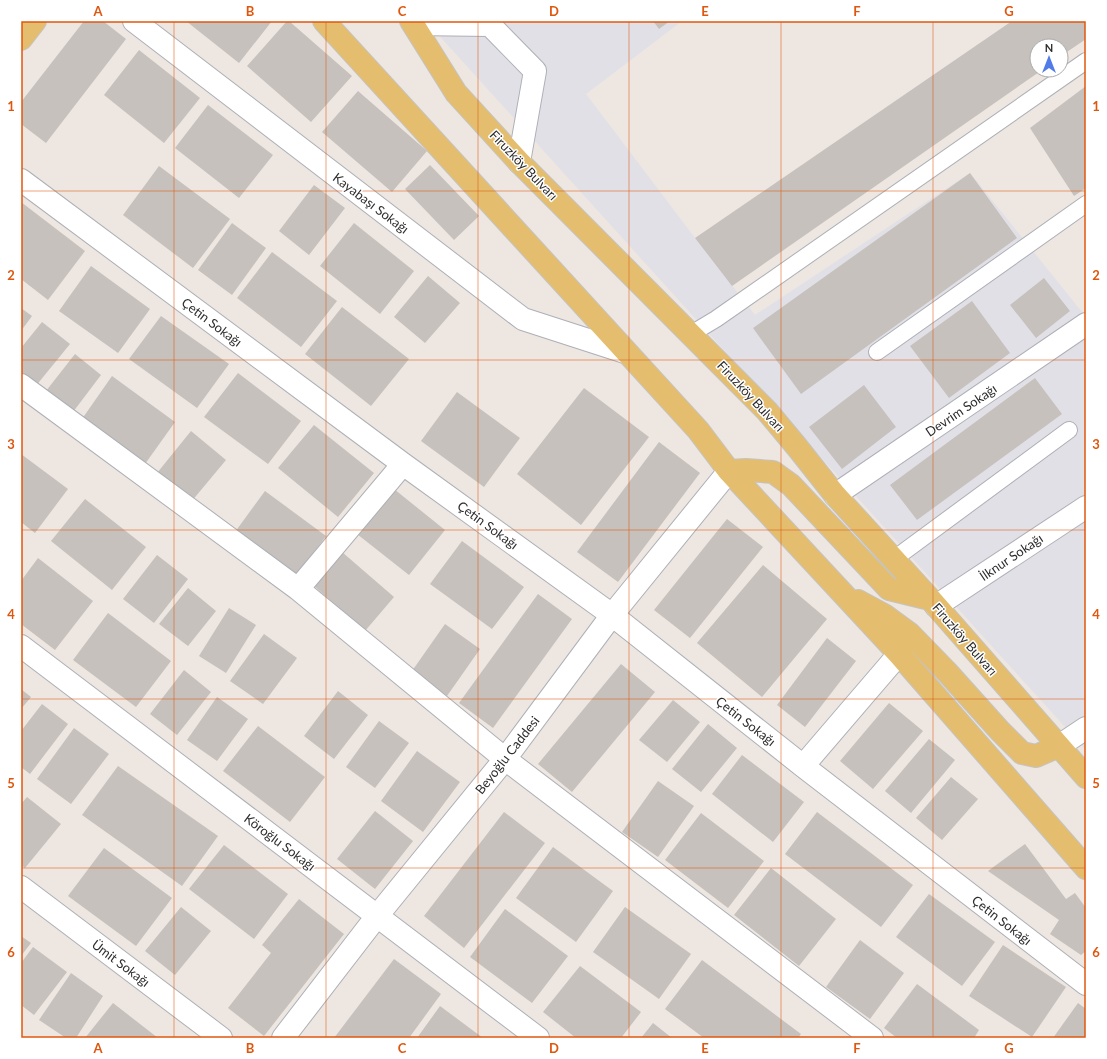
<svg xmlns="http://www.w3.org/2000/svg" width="1107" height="1059" font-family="Lato,sans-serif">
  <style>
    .industrial { fill: #e1e0e6 }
    .building { fill: #c6c1bc }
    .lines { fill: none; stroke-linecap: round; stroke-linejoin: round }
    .service-casing { stroke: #adb0b7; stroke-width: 18 }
    .minor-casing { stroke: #adb0b7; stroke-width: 24 }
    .tertiary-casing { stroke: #adb0b7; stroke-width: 24 }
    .primary-casing { stroke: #c4c4c4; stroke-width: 24 }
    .service { stroke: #fff; stroke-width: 16 }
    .minor { stroke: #fff; stroke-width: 22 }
    .tertiary { stroke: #fff; stroke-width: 22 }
    .primary { stroke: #e4be6e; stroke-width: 22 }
    .grid { fill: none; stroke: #df570e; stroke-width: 1; stroke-opacity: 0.55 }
    .labels { text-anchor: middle; stroke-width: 3; stroke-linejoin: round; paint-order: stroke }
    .street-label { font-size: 13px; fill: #2d2d2d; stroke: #fff }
    .neatline { fill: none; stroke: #df570e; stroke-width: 1.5 }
    .grid-label { font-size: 13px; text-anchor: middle; font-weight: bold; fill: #df570e }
  </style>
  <rect width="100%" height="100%" fill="#ede6e1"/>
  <path class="industrial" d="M426,21H682L586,94L695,238L755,315L970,173L1086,317V750Z"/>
  <path class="building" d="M84,21H103L126,39L46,143L21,124V102Z
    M186,21H272L239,63Z
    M287,21H289L352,76L311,122L247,66Z
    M653,21H670L659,29Z
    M1012,21H1086V39L1061,56V46H1037V70H1042L732,286L695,238Z
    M139,50L200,98L164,143L104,95Z
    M1086,86V188L1074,196L1030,128Z
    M358,91L427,151L392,192L322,132Z
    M208,105L273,155L239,198L175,148Z
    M430,165L479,216L454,240L405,189Z
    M159,166L230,219L193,268L123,215Z
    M970,173L1017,238L801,394L753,328Z
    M314,185L345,208L309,255L279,231Z
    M21,202L85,251L48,300L21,279Z
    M232,223L266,248L232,295L198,270Z
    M354,223L414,271L380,314L320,266Z
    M272,252L337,301L301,347L237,298Z
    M91,266L150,309L118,353L59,311Z
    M428,276L460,303L425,343L394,317Z
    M1044,278L1070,311L1036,338L1010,305Z
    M972,301L1010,353L949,398L910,346Z
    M342,307L409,359L371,406L305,354Z
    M21,308L32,316L21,331Z
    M161,316L229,364L197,408L129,359Z
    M42,322L70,344L35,387L21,375V348Z
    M75,354L101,375L73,412L46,391Z
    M238,373L301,421L268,464L204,417Z
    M112,376L175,422L145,464L82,419Z
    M1035,378L1062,414L917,520L890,485Z
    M864,385L896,427L842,469L809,427Z
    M584,388L649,437L581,525L517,474Z
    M457,392L520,438L484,487L421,441Z
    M314,425L374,473L338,517L278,468Z
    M191,431L226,460L191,502L157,473Z
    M659,442L700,473L618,582L577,552Z
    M21,454L68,489L35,533L21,522Z
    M394,489L445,530L409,575L357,534Z
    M265,491L326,536L296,577L235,532Z
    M85,499L146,547L112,590L51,541Z
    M727,519L763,547L690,638L654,610Z
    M462,541L524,587L492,629L430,584Z
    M342,552L394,597L365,631L313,585Z
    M157,555L188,579L154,623L123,599Z
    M38,558L93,601L55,650L21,624V581Z
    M763,565L827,619L762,697L697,643Z
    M188,588L216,611L188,646L159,624Z
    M538,594L572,619L493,728L459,703Z
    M229,608L256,625L226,673L199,656Z
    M108,613L171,661L136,707L73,660Z
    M445,624L480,649L447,696L412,671Z
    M264,634L297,658L263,704L230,681Z
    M827,638L856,661L805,727L777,705Z
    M621,664L655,692L572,792L538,764Z
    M184,670L211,692L177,735L150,714Z
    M21,689L31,697L21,709Z
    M338,691L368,715L334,759L304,736Z
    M217,697L248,719L217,761L187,740Z
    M673,700L700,722L667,762L639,740Z
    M889,703L923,731L873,789L840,761Z
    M42,704L68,724L30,774L21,767V731Z
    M379,721L409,743L375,788L346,767Z
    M708,724L737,748L701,792L672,769Z
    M258,726L325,777L290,822L223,771Z
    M74,728L109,754L71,804L37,779Z
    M929,739L955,760L911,813L885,791Z
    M417,751L460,782L423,832L381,801Z
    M742,755L804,802L773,842L712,794Z
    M118,766L218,836L182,886L82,815Z
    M951,777L978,799L942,840L916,818Z
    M658,781L694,806L658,857L622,832Z
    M27,797L61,824L25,868L21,865V804Z
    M375,811L413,841L375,889L337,859Z
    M504,812L545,843L464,948L424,916Z
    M817,812L913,885L881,927L785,854Z
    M701,813L764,861L728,908L665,860Z
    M1025,844L1066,899L1075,893L1086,908V951L1081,955L1050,934L1059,920L988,871Z
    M224,845L288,894L254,939L189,889Z
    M553,847L613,891L576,942L516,898Z
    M104,848L172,898L136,946L68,896Z
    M771,868L836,919L799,966L734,915Z
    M929,894L995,942L962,986L896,937Z
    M299,899L344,934L264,1036L228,1008L271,953L262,945Z
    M181,907L211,931L175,975L145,951Z
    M625,907L691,954L659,999L593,952Z
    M505,909L568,956L532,1003L470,957Z
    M21,936L31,943L21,956Z
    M860,940L904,973L870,1019L826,987Z
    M1003,945L1066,987L1032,1037L969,996Z
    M33,947L67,972L34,1015L21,1005V963Z
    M394,959L441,994L409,1038H334Z
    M702,960L801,1034L798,1038H704L665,1009Z
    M580,966L641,1012L621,1038H576L543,1012Z
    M71,973L103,996L76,1038H66L39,1020Z
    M917,984L979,1030L974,1038H897L884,1028Z
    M113,1003L158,1038H85Z
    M1078,1003L1086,1009V1038H1053Z
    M440,1006L483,1038H417Z
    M653,1023L672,1038H641Z"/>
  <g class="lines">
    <defs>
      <path id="service" d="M691,334L716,319L1086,61
        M877,352L1086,204
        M894,559L1069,430"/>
      <path id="minor" d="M134,21L523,319L625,352
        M414,24L490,25L535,71L519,162
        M21,180L403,464L612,615L803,766L1086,984
        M21,385L298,589L505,759L872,1038
        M835,495L1086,324
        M298,589L403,464
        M936,606L1086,507
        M21,646L538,1038
        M803,766L899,654
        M21,887L221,1038
        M283,1038L377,916L505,759L612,615L729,471"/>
      <path id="tertiary" d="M1059,746L1086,728"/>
      <path id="primary" d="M324,21L698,430L729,471L899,654L1086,868
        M411,21L456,93L519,162L767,411L797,447L835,495L930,599L1086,777
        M21,39L35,21
        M729,471L746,470L773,472L791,485L889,589L930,599
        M858,601L884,615L910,634L947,672L1000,731L1022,753L1036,756L1059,746"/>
    </defs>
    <use href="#service" class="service-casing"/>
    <use href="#minor" class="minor-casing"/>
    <use href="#tertiary" class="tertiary-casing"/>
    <use href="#primary" class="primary-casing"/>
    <use href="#service" class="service"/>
    <use href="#minor" class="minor"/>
    <use href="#tertiary" class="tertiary"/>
    <use href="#primary" class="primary"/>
  </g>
  <path class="grid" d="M174,21V1038M326,21V1038M478,21V1038M629,21V1038M781,21V1038M933,21V1038M21,191H1086M21,360H1086M21,530H1086M21,699H1086M21,868H1086"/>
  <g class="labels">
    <g class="street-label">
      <text transform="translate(524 165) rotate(46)" y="5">Firuzköy Bulvarı</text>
      <text transform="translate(371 203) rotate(37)" y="5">Kayabaşı Sokağı</text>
      <text transform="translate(212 322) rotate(37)" y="5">Çetin Sokağı</text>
      <text transform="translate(751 396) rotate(47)" y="5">Firuzköy Bulvarı</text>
      <text transform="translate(961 410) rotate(-34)" y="5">Devrim Sokağı</text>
      <text transform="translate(488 525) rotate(36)" y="5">Çetin Sokağı</text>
      <text transform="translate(1011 557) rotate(-34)" y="5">İlknur Sokağı</text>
      <text transform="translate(965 639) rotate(49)" y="5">Firuzköy Bulvarı</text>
      <text transform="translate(746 721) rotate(38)" y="5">Çetin Sokağı</text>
      <text transform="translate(507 755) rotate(-52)" y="5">Beyoğlu Caddesi</text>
      <text transform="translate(280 842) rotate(37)" y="5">Köroğlu Sokağı</text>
      <text transform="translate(1002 920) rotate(38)" y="5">Çetin Sokağı</text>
      <text transform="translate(121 963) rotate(37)" y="5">Ümit Sokağı</text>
    </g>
  </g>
  <rect width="1107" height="1059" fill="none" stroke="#ffffff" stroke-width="44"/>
  <g transform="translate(1049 58)"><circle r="19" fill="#ffffff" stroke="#ababab"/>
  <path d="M0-3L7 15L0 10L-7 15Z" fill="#517be9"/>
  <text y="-6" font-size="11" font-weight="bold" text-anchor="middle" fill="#2d2d2d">N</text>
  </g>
  <rect x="22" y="22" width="1063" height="1015" class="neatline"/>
  <g class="grid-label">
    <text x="98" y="16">A</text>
    <text x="250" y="16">B</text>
    <text x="402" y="16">C</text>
    <text x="554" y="16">D</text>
    <text x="705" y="16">E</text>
    <text x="857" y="16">F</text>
    <text x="1009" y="16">G</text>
    <text x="11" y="111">1</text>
    <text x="1096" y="111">1</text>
    <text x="11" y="280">2</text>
    <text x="1096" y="280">2</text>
    <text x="11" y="449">3</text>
    <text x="1096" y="449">3</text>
    <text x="11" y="619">4</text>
    <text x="1096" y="619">4</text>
    <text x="11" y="788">5</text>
    <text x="1096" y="788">5</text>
    <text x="11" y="957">6</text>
    <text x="1096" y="957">6</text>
    <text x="98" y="1053">A</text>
    <text x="250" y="1053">B</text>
    <text x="402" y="1053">C</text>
    <text x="554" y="1053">D</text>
    <text x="705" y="1053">E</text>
    <text x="857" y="1053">F</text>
    <text x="1009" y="1053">G</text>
  </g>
</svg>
